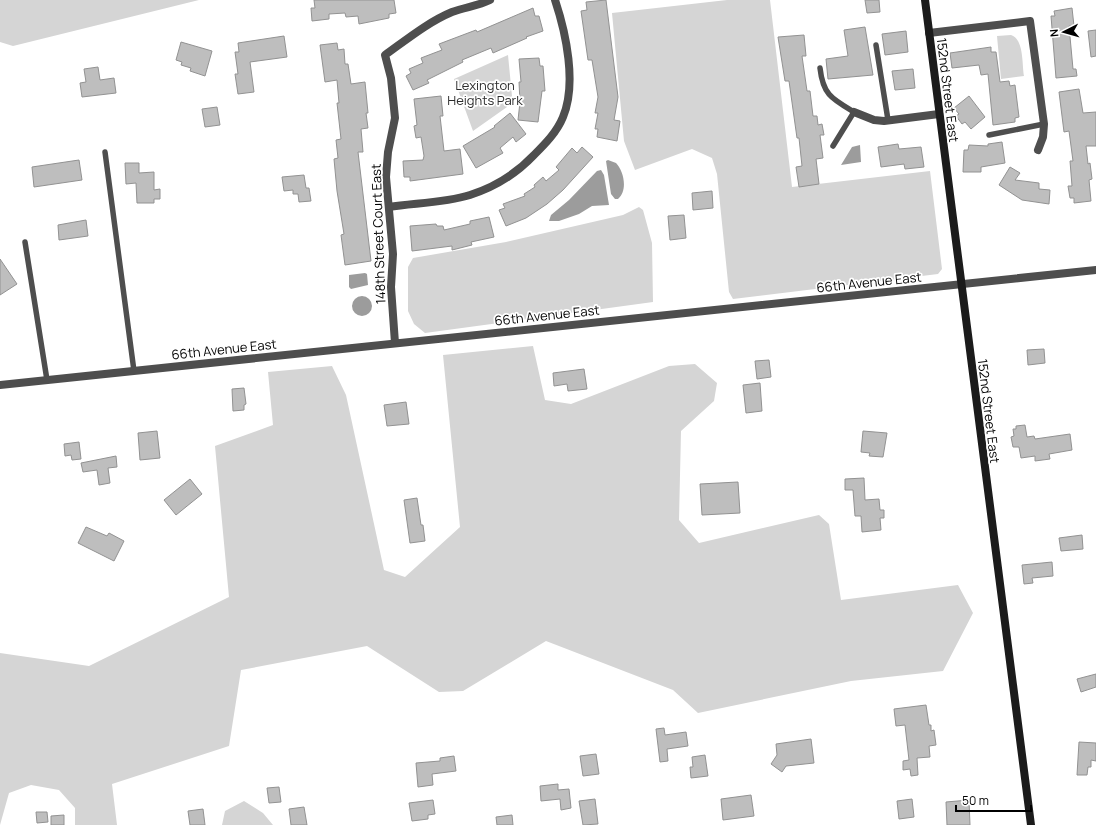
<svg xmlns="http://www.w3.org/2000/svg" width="1096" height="825" font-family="Manrope,sans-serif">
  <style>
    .green { fill: #d5d5d5 }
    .water { fill: #9c9c9c }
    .building { fill: #bebebe; stroke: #929292 }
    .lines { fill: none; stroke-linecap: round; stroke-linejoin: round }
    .lane { stroke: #4e4e4e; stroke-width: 5.5 }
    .street { stroke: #4e4e4e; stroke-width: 8 }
    .secondary { stroke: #1b1b1b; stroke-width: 8 }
    .labels { text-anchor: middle; stroke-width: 3.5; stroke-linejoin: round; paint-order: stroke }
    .park-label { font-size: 13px; fill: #2c2c2c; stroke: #fff }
    .street-label { font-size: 13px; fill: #000; stroke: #fff }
  </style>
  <rect width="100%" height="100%" fill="#fff"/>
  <path class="green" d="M0,0H199L13,46L0,42Z
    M727,0H770L792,187L930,171L942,269L938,274L733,299L729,292L717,174L712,158L692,149L635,170L624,141L612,13Z
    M1011,35C1024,39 1022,64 1024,76L1001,79L997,36Z
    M508,55L512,96L507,107L473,131L454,79Z
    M639,207L643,210L652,243L653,302L425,333L414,324L408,311V267L413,258L506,242L623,215Z
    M533,346L545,400L571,404L669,366L695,364L717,383L714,401L681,431L679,520L699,543L819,515L829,524L841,600L958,585L973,613L943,671L851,681L698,713L673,690L546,641L463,691L439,692L367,646L241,670L229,746L112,784L117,825H75V808L59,790L31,785L9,793L0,825V653L89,666L229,597L215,446L273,425L268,372L332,366L346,395L384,570L405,577L460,527L443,355Z
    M244,801L263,813L273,825H222L225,811Z"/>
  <path class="water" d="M860,145L861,162L841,165L852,147Z
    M608,160L616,163C624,171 628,191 618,199H615L611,194L606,161Z
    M601,170L604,175L609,205L592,206L579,214L559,221H549L551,215L569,200L597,171Z
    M365,273L367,274L368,285L351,289L349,287V275Z
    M352 306a10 10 0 1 1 20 0a10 10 0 1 1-20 0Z"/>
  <path class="building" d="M314,0H394L396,13L389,14V18L359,24L358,16L346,17L345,13L329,14V19L312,21L311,8H315Z
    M606,0L618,97L614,120L620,121L617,141L597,137L598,129H595L598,113H595L598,97L592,60H588L581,11L587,10L586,2Z
    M865,0H879L880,12L867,13Z
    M533,8L535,16H539L543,31L526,37L527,38L493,53L491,48L462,60L463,62L427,80L429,83L413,90L406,76L411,73L409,69L423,63L421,58L442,50L439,44L476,30L477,32Z
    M1072,8L1074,26H1069L1073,69H1076L1077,76L1056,78L1051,16H1055L1054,11Z
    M865,27L873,75L828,79L826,59L848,56L844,30Z
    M1096,30V56L1091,57L1088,31Z
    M906,31L908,52L885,55L882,34Z
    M804,35L806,56H802L807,91H810L813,116H817L818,125L822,124L824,135H820L823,158L816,159L819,184L799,187L796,167L802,166L799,138H797L789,81H785L778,37Z
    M284,36L287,57L250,62L254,92L238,94L235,74H238L235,52H239L238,43Z
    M181,42L212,51L205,76L190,71L191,68L181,65L182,62L176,60Z
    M337,43L338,50L344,49L345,64H348L351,84L365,82L368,113H366L368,128L361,129L363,152H358L371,261L345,265L341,235L344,234L337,191L334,159L338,158L336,140L341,139L337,103H339L337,80L325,82L320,45Z
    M991,47V52H996L1000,82L1009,81L1010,86L1015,85L1019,117L1015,118V122L993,125L988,74L981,75L979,65L952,68L950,53Z
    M539,58L540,66H543L545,91H542L538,122L518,120L520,102L519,82H521L519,59Z
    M98,67L100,80L114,78L116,93L82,97L80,83L86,82L84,69Z
    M913,69L915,88L895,90L892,71Z
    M1079,89L1083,113L1096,112V146H1086L1088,164L1090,163L1092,179L1089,180L1091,201L1074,203V198H1070L1068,186H1072L1070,161H1073L1069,131L1064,132L1059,92Z
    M441,96L443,116H440L444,151L460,149L463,174L410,181V177H404L403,161L423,160L424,156L421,137L416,138L414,126L417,125L414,99Z
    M969,96L985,117L971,129L965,122L962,124L956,116L959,114L954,108Z
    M217,107L220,125L205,127L202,109Z
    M510,113L526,134L516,142L513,137L500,148L503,153L476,168L463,146L495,127L494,126Z
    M1002,142L1005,163L981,167V172H963L964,150H968L969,145L988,146V144Z
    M898,144L899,149L921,147L924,167L905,169L904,164L881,167L878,147Z
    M582,147L593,157L563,190L547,204L526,218L506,226L499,210L505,208L503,204L525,196L524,194L535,187L534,185L543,177L546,181L559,170L556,167L572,148L577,153Z
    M79,160L82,180L34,187L32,167Z
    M125,163H139V173L154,172V190L160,189V199H154V203H137L136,183L126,184Z
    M1010,167L1020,173L1015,180L1039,183V189L1050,190L1049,204L1022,200L999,185Z
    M304,175L306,188H309L311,201L299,202L298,194H293V190L284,191L282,177Z
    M712,191L713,208L693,210L692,193Z
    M684,215L686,238L670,240L668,216Z
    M489,217L494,237L471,242L472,245L452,250V246L412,251L410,226L436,224L437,226H443L444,230L470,224V221Z
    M86,220L88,236L59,240L58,225Z
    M0,259L17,284L0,295Z
    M1044,349L1045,363L1028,365L1027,350Z
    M769,360L771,377L757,379L755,361Z
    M584,369L587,389L568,391L567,384L554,386L553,373Z
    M760,383L762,411L746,413L743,385Z
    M244,388L246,404L244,405V410L233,411L232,389Z
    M406,402L409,424L387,426L384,405Z
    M1025,425L1027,437L1034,436L1035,439L1070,434L1072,450L1049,454L1050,459L1035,461V456L1021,458L1019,447H1013L1011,437L1014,436L1013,429H1016V426Z
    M157,431L160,458L140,460L138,433Z
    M863,431L887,433L883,457L869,456L870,453L861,452Z
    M79,442L81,459L72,460L71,455L65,456L64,444Z
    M116,456L117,467L108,468L110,483L99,485L97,470L83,472L81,463Z
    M864,478L865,500L879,499L880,510H884V518H880L881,530L862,532L861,516H855L853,490H845V479Z
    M190,479L202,494L176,515L164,500Z
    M738,482L740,513L702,515L700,484Z
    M417,498L421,525H423L425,541L410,543L404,500Z
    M86,527L107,536L109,533L124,541L114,561L78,543Z
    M1082,535L1083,549L1061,551L1059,538Z
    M1052,562L1053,576L1032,578L1033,583L1024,584L1022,565Z
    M1096,674V687L1081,692L1077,679Z
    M926,705L929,725H931V731L934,730L936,745L929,746L930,757L917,758L918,775L911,776L910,769L903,770V761L909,760L905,725L896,726L894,709Z
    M664,728L665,735L686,732L688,746L667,749L668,761L660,762L656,729Z
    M811,739L814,763L786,766L782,772L771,764L777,755L776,744Z
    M1079,742L1096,743V761L1091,760V767H1088L1087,775H1077Z
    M596,754L599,774L583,776L580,756Z
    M705,755L708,776L691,778L690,767H693L692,757Z
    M454,756L456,771L432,774L433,785L418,787L416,763L440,761V758Z
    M558,784V790L569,789L571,808L561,810L560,799L541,801L540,786Z
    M279,787L281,802L269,803L267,788Z
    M751,795L754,816L723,820L721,799Z
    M595,799L598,824L583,825L579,801Z
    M912,799L914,817L899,819L897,801Z
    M433,800L435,814L428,815V819L412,821L409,803Z
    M969,800L970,825H947L946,802Z
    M304,807L307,825H291L289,809Z
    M203,809L205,825H190L188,811Z
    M36,812H47L48,822L37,823Z
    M64,815V825H51V816Z
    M512,815L513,825H497L496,817Z"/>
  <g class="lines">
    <path class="lane" d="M876,45L888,120
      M820,68C823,95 832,99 854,112L833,146
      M989,135L1044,124
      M105,152L134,371
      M25,242L47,380"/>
    <path class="street" d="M929,33L1030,21L1044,124L1043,137L1038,150
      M854,112L874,120L884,121L939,114
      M389,207C415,203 444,203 470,195C495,187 516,174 534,155C545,144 557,132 563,117C577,84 566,33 555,0
      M395,343L391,287L393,254L386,177L388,152L395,118L391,78L385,55C406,40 428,22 452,12C465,7 478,6 490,0
      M0,385L1096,270"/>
    <path class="secondary" d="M925,0L1031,825"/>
  </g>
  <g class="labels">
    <g class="park-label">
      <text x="485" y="90">Lexington<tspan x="485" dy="15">Heights Park</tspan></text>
    </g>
    <g class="street-label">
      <text transform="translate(948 90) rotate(83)" y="5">152nd Street East</text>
      <text transform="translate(378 234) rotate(-92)" y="5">148th Street Court East</text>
      <text transform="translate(869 282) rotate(-6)" y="5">66th Avenue East</text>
      <text transform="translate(547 315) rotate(-6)" y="5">66th Avenue East</text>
      <text transform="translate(224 349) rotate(-6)" y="5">66th Avenue East</text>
      <text transform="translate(989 411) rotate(83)" y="5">152nd Street East</text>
    </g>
  </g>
  <g transform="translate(1064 32) rotate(264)" stroke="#ffffff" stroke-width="3" paint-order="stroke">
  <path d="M0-3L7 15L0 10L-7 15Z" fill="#000000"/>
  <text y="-6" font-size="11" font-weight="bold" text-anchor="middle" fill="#000000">N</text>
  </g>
  <path d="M956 805v6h75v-6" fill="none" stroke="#000000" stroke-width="2"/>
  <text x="962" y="805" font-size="12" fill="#000000" stroke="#ffffff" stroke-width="3" paint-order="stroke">50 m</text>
</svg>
